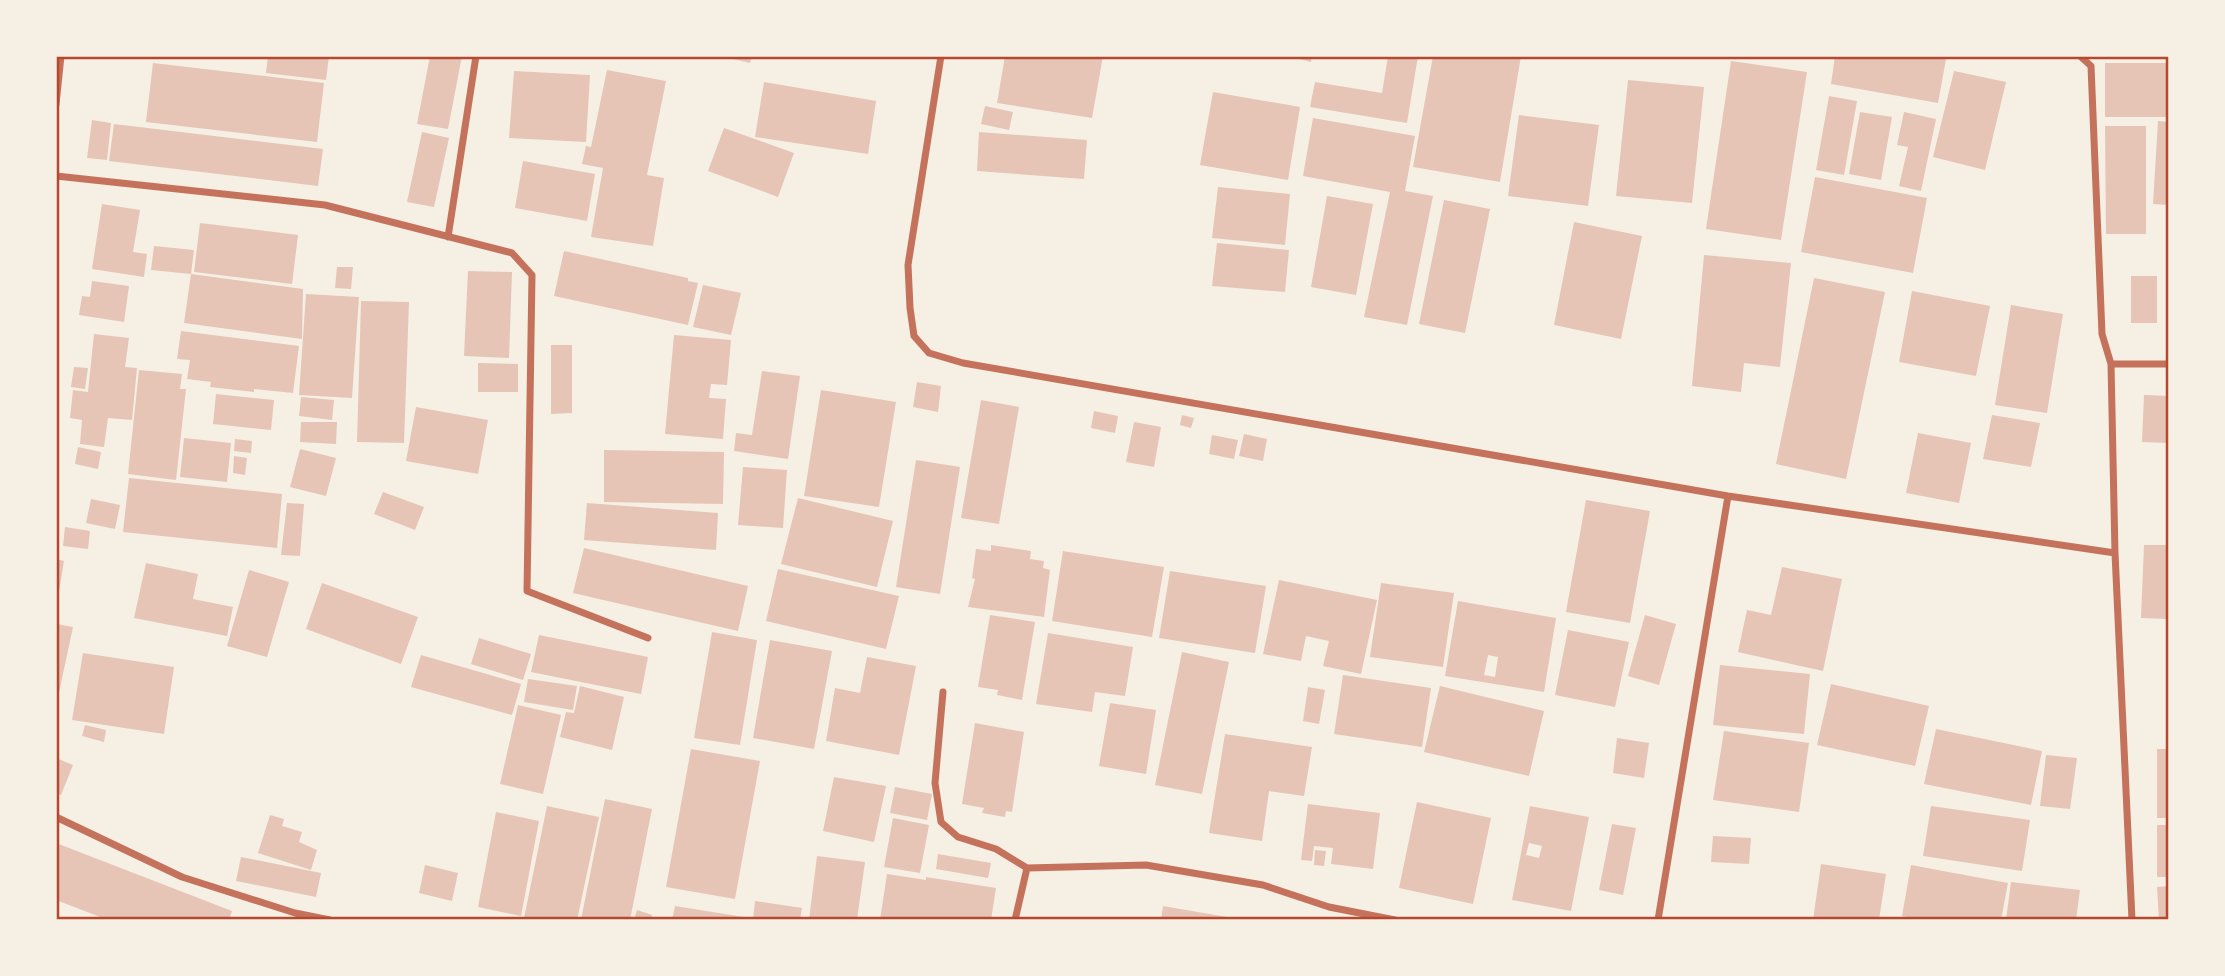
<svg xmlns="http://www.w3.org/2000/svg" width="2225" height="976" font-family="'Fira Sans',sans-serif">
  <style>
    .building { fill: #e6c5b7; fill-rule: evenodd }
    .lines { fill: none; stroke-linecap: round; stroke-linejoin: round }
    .minor { stroke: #c5725c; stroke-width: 7 }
    .neatline { fill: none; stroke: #b5482f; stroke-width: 2.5 }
  </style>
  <rect width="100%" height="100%" fill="#f6efe4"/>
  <path class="building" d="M268,56H329L326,80L266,73Z
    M430,56H462L448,129L417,124Z
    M721,56H752L750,63Z
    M1005,56H1103L1092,118L997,103Z
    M1288,56H1312L1311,62Z
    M1388,56H1418L1407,123L1310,107L1315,82L1382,93Z
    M1433,56H1521L1500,182L1413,167Z
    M1835,56H1928L1946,59L1938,103L1831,84Z
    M1731,61L1807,72L1781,240L1706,229Z
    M153,63L324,83L317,142L146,122Z
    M2105,63H2169V117H2105Z
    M607,70L666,81L647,175L664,178L653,246L591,237L603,168L582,164L586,146L591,147Z
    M514,71L590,75L586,142L509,138Z
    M1954,71L2006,82L1985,170L1933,157Z
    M1628,80L1704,87L1692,203L1616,196Z
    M764,82L876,101L868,154L755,137Z
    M1213,92L1300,107L1288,180L1200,165Z
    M1829,96L1857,101L1844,175L1816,170Z
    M985,106L1013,112L1009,130L981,124Z
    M1860,112L1892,117L1881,180L1849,174Z
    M1904,112L1936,119L1921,191L1899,186L1908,147L1897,145Z
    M1519,115L1599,125L1588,206L1508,196Z
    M1313,118L1415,136L1405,191L1433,196L1407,325L1364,317L1390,192L1303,176Z
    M92,120L111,123L107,160L87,158Z
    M2158,121L2169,122V205L2153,204Z
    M114,124L323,149L318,186L109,161Z
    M2105,126H2146V234H2106Z
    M724,128L794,153L778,197L708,171Z
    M422,132L449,138L434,207L407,202Z
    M979,132L1087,140L1084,179L977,171Z
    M523,161L595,174L587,221L515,208Z
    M1815,177L1927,198L1913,273L1801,252Z
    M1218,187L1290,194L1285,245L1212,238Z
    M1327,196L1373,204L1356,295L1311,287Z
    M1444,200L1490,209L1465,333L1419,324Z
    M102,204L140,210L133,252L147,254L144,277L92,269Z
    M1574,222L1642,236L1621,339L1554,325Z
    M200,223L298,235L292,284L194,272Z
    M1217,243L1289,250L1285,292L1212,286Z
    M154,246L194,250L191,274L151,270Z
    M564,251L688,278V281L698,283L688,325L554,296Z
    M1704,255L1791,263L1780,367L1744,363L1741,392L1692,386Z
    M337,267H353L351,289L335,288Z
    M468,271L512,272L509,358L464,356Z
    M191,274L303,289L302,339L184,323Z
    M2131,276H2157V323H2131Z
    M1814,278L1885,292L1846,479L1776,464Z
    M92,281L129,286L124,322L79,315L82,296L90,297Z
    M703,285L741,293L731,335L693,327Z
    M1912,291L1990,306L1976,376L1899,362Z
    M306,294L359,297L352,398L299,395Z
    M361,301L409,302L404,443L357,442Z
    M2011,305L2063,314L2047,413L1995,405Z
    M181,331L299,346L293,393L254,389V392L210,387L211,382L187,379L190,360L177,359Z
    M94,334L129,338L125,367L137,368L132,420L108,418L104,447L80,444L82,420L70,418L73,390L88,392Z
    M674,335L731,340L727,385L711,384L709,398L726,399L723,439L665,434Z
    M551,345H572V413L551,414Z
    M478,363L518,364V392H478Z
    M74,367L88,368L85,389L71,387Z
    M139,370L182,374L180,389H186L176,480L128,474Z
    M762,371L800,376L788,459L734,451L736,433L752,435Z
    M917,382L941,386L938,412L913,407Z
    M821,390L896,402L879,507L804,496Z
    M216,394L274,400L271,430L213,424Z
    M2144,395L2169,396V443L2142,442Z
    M301,397L334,400L332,420L299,416Z
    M981,400L1019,407L999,524L961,518Z
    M416,407L488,420L478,474L406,461Z
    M1094,411L1118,416L1115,433L1091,428Z
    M1182,415L1194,418L1191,428L1180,425Z
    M1992,415L2040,423L2031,467L1983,459Z
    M301,422H337L336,444L300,442Z
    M1134,422L1161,427L1154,467L1126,462Z
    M1918,433L1971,443L1959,503L1906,493Z
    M1244,434L1267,439L1263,461L1239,456Z
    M1212,435L1238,440L1234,459L1209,454Z
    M184,438L231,443L227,482L180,477Z
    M235,439L252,441L251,453L234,451Z
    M78,447L101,452L98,469L75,464Z
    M300,449L336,458L326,496L290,487Z
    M604,450L724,452L723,504L604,502Z
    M234,456L247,458L245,475L233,473Z
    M916,460L960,467L940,594L896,587Z
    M743,467L787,470L783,528L738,525Z
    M129,478L282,494L277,548L123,532Z
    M383,492L424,507L415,530L374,514Z
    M798,498L893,521L877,587L781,564Z
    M91,499L120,505L115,529L86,523Z
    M1586,500L1650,511L1630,623L1566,612Z
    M287,503L304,504L300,556L281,555Z
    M587,503L718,513L716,550L584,540Z
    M65,527L90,531L88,549L63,546Z
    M991,545L1031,551L1030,559L1044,561L1043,568L1050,570L1044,617L968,607L975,579L972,578L976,549L991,551Z
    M2144,545H2169L2167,619L2141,618Z
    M584,548L748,586L738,631L573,593Z
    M1063,551L1164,567L1152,637L1052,621Z
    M56,559L64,561L58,598H56Z
    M146,563L198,574L193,599L233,607L227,636L134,618Z
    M1782,567L1842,579L1823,671L1738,652L1747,610L1771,615Z
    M778,569L899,596L886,649L766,621Z
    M249,570L289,582L267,657L227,646Z
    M1170,571L1266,586L1255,653L1159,638Z
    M1279,580L1377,600L1361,674L1323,666L1329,641L1306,636L1301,661L1263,654Z
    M322,583L418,617L401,664L306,629Z
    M1381,583L1454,593L1443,667L1370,657Z
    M1458,601L1556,618L1544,692L1445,676ZM1488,655L1498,657L1495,677L1484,675Z
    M990,615L1035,622L1022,700L997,695L998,690L978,687Z
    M1645,615L1676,624L1659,685L1628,676Z
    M56,624L73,627L57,702H56Z
    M1568,630L1629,642L1615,707L1555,695Z
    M712,632L757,640L740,745L694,738Z
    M1048,633L1133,647L1125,696L1095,692L1092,712L1036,704Z
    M539,635L648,657L641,694L531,672Z
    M479,638L531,654L523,680L471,664Z
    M770,640L832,651L814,749L753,738Z
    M1182,652L1229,662L1202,794L1155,785Z
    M83,653L174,667L164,734L72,720Z
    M421,655L521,684L512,715L411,687Z
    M867,657L916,666L899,755L826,741L835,688L860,693Z
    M1720,665L1810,674L1804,734L1713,725Z
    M1343,675L1431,688L1422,747L1334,734Z
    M528,679L577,686L573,710L524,702Z
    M1831,684L1929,706L1915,766L1817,745Z
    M580,686L624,697L612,750L560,737L566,712L574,713Z
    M1440,686L1544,711L1529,776L1424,752Z
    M1308,687L1325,690L1319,724L1303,721Z
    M1110,703L1156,710L1146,774L1099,766Z
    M518,705L561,715L543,794L500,784Z
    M975,723L1024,732L1012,812L1006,811L1005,817L982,813L984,808L962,804Z
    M85,725L106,730L104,742L82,736Z
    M1936,729L2042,751L2031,805L1924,784Z
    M1724,731L1809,743L1799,812L1713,800Z
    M1225,734L1312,747L1304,796L1269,791L1262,841L1209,833Z
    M1617,738L1649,743L1644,778L1613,773Z
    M691,749L760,761L735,899L666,887Z
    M2157,749H2169V818H2157Z
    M2046,755L2077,758L2070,809L2040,806Z
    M56,758L73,765L61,795L56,793Z
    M834,777L886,786L874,842L823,831Z
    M895,787L932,794L927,820L890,813Z
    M605,799L652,809L630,920H581Z
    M1417,802L1491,818L1473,904L1399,888Z
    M1308,804L1380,813L1373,869L1331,864L1333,848L1314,846L1312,861L1301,860Z
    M547,806L599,817L577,920H535L524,918Z
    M1530,806L1589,817L1571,911L1512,900ZM1529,843L1542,846L1539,858L1526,855Z
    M1931,806L2030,820L2022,871L1923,856Z
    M496,812L539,821L521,916L478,907Z
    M270,815L284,819L282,826L302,832L299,842L317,850L311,870L258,853Z
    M893,818L929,825L920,873L884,867Z
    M1612,824L1636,828L1623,895L1599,890Z
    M2157,825H2169V877H2157Z
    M1713,836L1751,838L1749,864L1711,862Z
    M56,843L232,911L229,920H108L56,900Z
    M1315,850L1326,851L1324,866L1314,865Z
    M938,854L991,863L988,878L936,869Z
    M817,856L865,862L857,920H809Z
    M241,857L321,873L316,897L236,881Z
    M1821,864L1886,874L1879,920H1813Z
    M425,865L458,873L452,901L419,893Z
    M1911,865L2008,883L2001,920H1922L1902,916Z
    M887,874L926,880V877L996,888L991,920H880Z
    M2011,882L2080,890L2076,920H2006Z
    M2169,886V920H2159L2157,887Z
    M755,901L802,908L800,920H753Z
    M675,906L744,917L743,920H672Z
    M1163,906L1227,917V920H1161Z
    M637,910L652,915L651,920H634Z"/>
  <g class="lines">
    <path class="minor" d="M941,56L908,265L910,308L914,336L929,353L963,363L1728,496L2115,553
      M2080,56L2091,66L2102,334L2111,364L2115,553L2132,920
      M56,104L61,56
      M56,176L325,205L512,253L532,275L527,591L648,638
      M448,237L476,56
      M2111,364H2169
      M943,692L935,783L941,822L958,837L996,849L1027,868L1146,865L1263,885L1329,907L1395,920
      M56,817L182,877L295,913L330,920
      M1015,920L1027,868
      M1658,920L1728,496"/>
  </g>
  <rect width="2225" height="976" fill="none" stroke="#f6efe4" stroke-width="116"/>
  <rect x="58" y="58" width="2109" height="860" class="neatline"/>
</svg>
